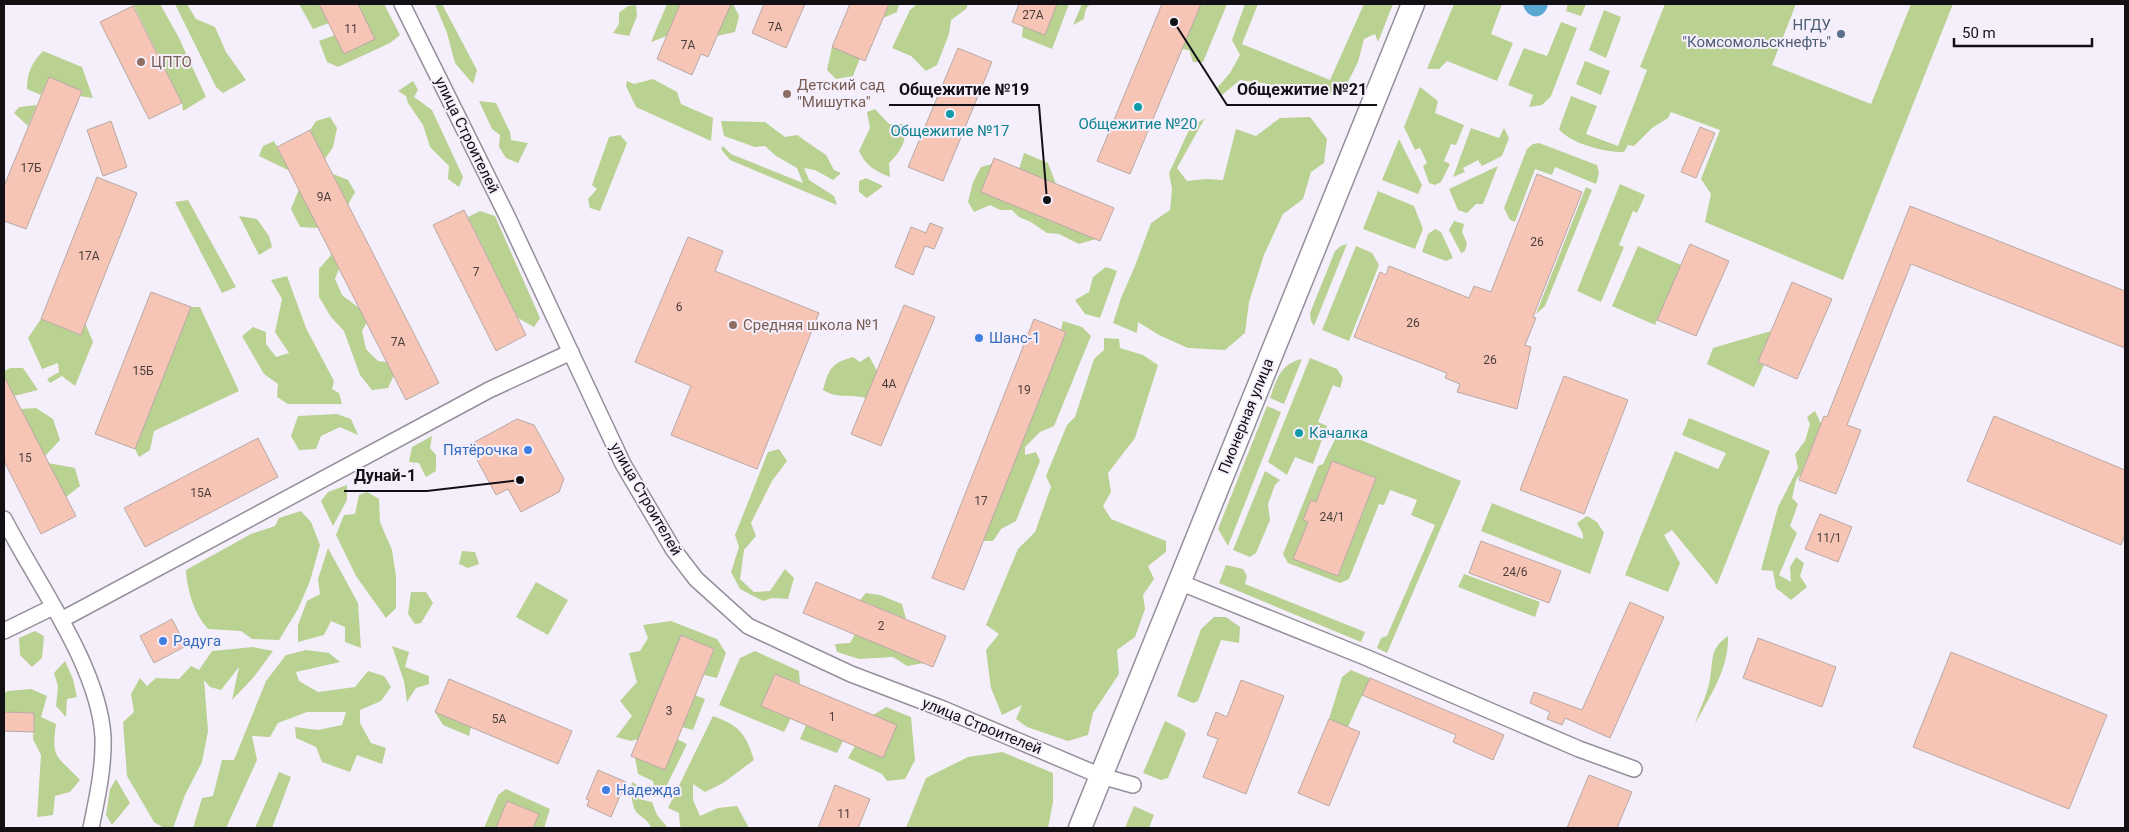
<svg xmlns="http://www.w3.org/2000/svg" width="2129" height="832" font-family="Roboto,sans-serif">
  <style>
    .green { fill: #b9d191; fill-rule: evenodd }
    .water { fill: #58a8d2 }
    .building { fill: #f6c5b6; stroke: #b8a9a4 }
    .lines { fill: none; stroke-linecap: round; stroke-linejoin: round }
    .minor-casing { stroke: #958f9b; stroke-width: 18 }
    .secondary-casing { stroke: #958f9b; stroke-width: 25 }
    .minor { stroke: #fff; stroke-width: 15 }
    .secondary { stroke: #fff; stroke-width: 22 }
    .service-dot { fill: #5c6f8a; stroke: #f5effc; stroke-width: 2 }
    .education-dot { fill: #8d6e63; stroke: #f5effc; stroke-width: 2 }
    .culture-dot { fill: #0f9aa8; stroke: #f5effc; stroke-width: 2 }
    .shop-dot { fill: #3f7fe0; stroke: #f5effc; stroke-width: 2 }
    .labels { text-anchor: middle; stroke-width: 4; stroke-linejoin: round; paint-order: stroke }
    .number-label { font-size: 12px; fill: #4b3d3c }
    .service-label { font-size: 15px; fill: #4e5e75; stroke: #f5effc; text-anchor: end }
    .education-label { font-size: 15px; fill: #785e54; stroke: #f5effc; text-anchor: start }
    .culture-label { font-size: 15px; fill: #0d838f; stroke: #f5effc }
    .street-label { font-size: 15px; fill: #121014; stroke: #f5effc }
    .shop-label { font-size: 15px; fill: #366cbe; stroke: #f5effc; text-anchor: start }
    .leader { fill: none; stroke: #121014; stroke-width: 2 }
    .callout-dot { fill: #121014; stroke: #f5effc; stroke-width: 2 }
    .callout-label { font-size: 16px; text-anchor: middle; font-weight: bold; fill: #121014; stroke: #f5effc; stroke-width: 4; stroke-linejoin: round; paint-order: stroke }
  </style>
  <rect width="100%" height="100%" fill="#f5effc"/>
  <path class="green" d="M133,4H160L178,36L206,97L183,111L182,103Z
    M175,4H187L196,19L215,27L226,52L246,80L223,93L216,87Z
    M299,4H319L329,23L313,29Z
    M358,4H384L400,35L390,43L338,67L327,62L319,41L335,35L375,39Z
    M435,4H442L477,70L473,84L455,63L447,33Z
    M667,4H680L667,36L651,42Z
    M731,4H733L739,16L735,32L717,36Z
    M889,4H899L897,12L883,18Z
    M917,4H968L966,9L951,20L949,34L937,65L926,71L911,56L892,48L910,10Z
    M1057,4H1069L1052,49L1022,37L1023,26L1045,35Z
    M1082,4H1091C1085,7 1085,13 1084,19L1073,25Z
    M1201,4H1227L1203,62H1193L1189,50L1182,49Z
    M1245,4H1258L1242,44L1330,80L1364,4H1393L1378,42L1375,34L1364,39L1358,62L1347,84L1329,94L1296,96L1269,84L1240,80L1222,95L1216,89L1230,73L1240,55L1232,40Z
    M1454,4H1502L1491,34L1513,43L1497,81L1447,61L1439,69H1427Z
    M1568,4H1586L1581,16L1566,11Z
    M1665,4H1796L1772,65L1871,104L1911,4H1953L1843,280L1705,222L1711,194L1701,179L1720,130L1671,112L1668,118L1652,128L1634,146L1628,145L1624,152C1606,153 1569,143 1559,129L1571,96L1597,106L1586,134L1618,146L1647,70L1640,67Z
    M636,5L637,16L629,36L613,33L619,24V13L628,6Z
    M1604,10L1621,17L1606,58L1589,50Z
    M1561,22L1577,28L1551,96L1542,105L1529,107L1533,95L1508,85L1524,48L1547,56Z
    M832,47L860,58L853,76L836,79L827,70Z
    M43,51L82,67L93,98L80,96L82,91L49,77L41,95L27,89C27,73 32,62 43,51Z
    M1585,61L1610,71L1601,95L1576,84Z
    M653,79L677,92L681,104L713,118L711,141L636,107L626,86L627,81L634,84Z
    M413,81L418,90L414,97L432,110L463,177L459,187L448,179L449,166L430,147L423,125L408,103L406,96L398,91Z
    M1420,87L1438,101L1435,113L1464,125L1456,145L1451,144L1444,161L1450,164L1441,182L1435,185L1429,183L1423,166L1427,163L1420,148L1415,150L1404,127Z
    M479,101L496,103L510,132L511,140L528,143L518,163L506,158L499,147L500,135L492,129Z
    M37,105L28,126L14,113L19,107Z
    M875,109L889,124H905C907,141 901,151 889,163L890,177C875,171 866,166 859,151L870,128L867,112Z
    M330,117L337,128L333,147L325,159L310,130L316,121Z
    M1310,117L1327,139L1324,163L1311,172L1303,199L1283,214L1264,255L1249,302L1245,333L1225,350L1188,348L1159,335L1138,322L1137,333L1113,323L1121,298L1135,266L1151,223L1170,210L1172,189L1169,173L1190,128L1205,118L1177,168L1187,181L1206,179L1223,180L1236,129L1256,136L1280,118Z
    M721,121L765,122L785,137L797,135L826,155L834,170L841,173L833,180L815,170L804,168L809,180L834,196L837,205L730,160L721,149L723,146L731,154L803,183L797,168L776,156L765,146L755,147L724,136Z
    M1471,128L1499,138L1504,128L1509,138L1502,156L1482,166L1478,160L1463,168L1465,172L1453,177Z
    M620,135L627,143L600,211L590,208L588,199L597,189L592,185L609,137Z
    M1399,139L1422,185L1418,194L1382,180Z
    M274,141L290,171L259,156L263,146Z
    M1539,143L1597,165L1599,173L1596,184L1555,167L1552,175L1535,169L1515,222L1510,220L1504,208L1527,149L1533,144Z
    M1024,153L1048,163L1056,184L1019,169Z
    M992,164L981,192L1096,239L1079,244L1059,234L1047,233L1031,222L1019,217L1012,210H1000L990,205L974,212L968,202L973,182L981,167Z
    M1498,166L1483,204H1476L1467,213L1458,210L1449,189Z
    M333,174L348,180L355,192L348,205Z
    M866,178L883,186L867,198L859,192V181Z
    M1620,184L1645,195L1637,213L1633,211L1619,245L1624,247L1601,302L1577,291Z
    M1586,187L1592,190L1545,306L1536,314Z
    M299,189L319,228L300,227L291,209Z
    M1378,191L1414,206L1423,229L1415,249L1363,229Z
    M188,200L236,287L222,293L175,202Z
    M480,211L495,216L540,318L534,327L518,318L468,217Z
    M239,216L257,219L269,236L272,247L259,255Z
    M1454,221L1464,224L1462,232L1467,243L1465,251L1461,253L1449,230Z
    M1435,229L1441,232L1453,258L1446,261L1422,252L1428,234Z
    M1347,244L1314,326L1311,321L1310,313L1335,251L1341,246Z
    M1356,246L1372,253L1379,265L1349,341L1322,330Z
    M1638,246L1681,265L1655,325L1612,306Z
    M332,254L339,269L335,279L342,295L359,308L367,322L362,331L366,349L378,361L387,362L394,375L388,388L372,390L360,375L344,331L331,317L319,297V269Z
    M1106,267L1117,271L1100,318L1085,314L1075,300L1089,292L1093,277Z
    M287,276L306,328L334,381L332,389L339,393L342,404H288L277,397L278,384L264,374L242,336L253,327L266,332V344L276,357L289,353L275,332L282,299L271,280Z
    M191,307H200L239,391L154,431L150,450L139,457L135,449Z
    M41,319L80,335L85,323L93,342L75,386L62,376L50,383L47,379L59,372L58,363L42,369L28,338Z
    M1063,321L1082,327L1091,336L1054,426L1040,432L1025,447V455L1036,452L1040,461L1016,521L1001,529L993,541H983L1066,332L1061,330Z
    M1771,331L1758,362L1764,365L1754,387L1707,364L1713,348Z
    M1104,338L1119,339L1120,348L1143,355L1158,365L1135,438L1108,473L1111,492L1103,506L1111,519L1166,541V552L1148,566L1154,579L1143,595L1145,609L1135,637L1117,650L1119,674L1093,713L1088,735L1068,741L1027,727L1016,719L1022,705L1002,715L991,688L986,650L999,634L986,625L1018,549L1035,532L1051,487L1046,476L1067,425L1075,417L1094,359L1104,350Z
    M869,356L877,371L866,398C851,394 837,399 823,390C829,369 831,363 853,357L860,362Z
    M1310,358L1337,369L1343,378L1340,388L1333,385L1318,422L1327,426L1313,464L1295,457L1287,475L1268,462Z
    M1302,359L1284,404L1270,398C1277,379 1280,364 1302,359Z
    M10,368H23L38,390L14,396L7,382L4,384V371Z
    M1267,406L1281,412L1228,546L1218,529Z
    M36,408L53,419L60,440L45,456L21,409Z
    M1815,411L1821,424L1801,474L1796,480L1792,498L1798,504L1790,526L1797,533L1779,575L1791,582L1790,567L1796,557L1804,563L1800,576L1807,587L1791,600L1776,588L1773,571L1761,570L1778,507L1798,468L1795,454L1805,441L1810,424L1807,417Z
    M337,414L351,419L358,435L340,427L321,436L316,449L299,450L291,436L298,416Z
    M1689,418L1770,451L1717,585L1672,530L1664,535L1680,563L1668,592L1625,575L1675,451L1718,469L1726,453L1682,435Z
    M1339,431L1461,481L1387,653L1377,648L1381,638L1387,636L1435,525L1411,515L1417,500L1390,490L1384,505L1379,504L1349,579L1340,583L1288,563L1283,554L1318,466L1323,464ZM1332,461L1376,478L1338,576L1294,559L1308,522L1303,520L1311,500L1316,502Z
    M432,436L430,448L436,455V471L426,477L419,463L409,462L412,447Z
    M779,449L787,461L772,481L751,523L756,536L744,550L740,579L754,592L770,591L785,569L794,578L788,599L772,598L763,601L740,589L731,572L739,547L735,535L768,452Z
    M48,463L75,468L80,486L66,497Z
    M1265,471L1280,480L1275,485L1268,504L1270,520L1256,553L1250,557L1233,550Z
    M347,485V500L333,526L321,501L328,492Z
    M367,492L379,499L380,522L392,550L396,576V608L386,618L356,576L336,535L344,515L355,514L359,495Z
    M1492,503L1583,539V534L1577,523L1587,516L1597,522L1604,533L1590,574L1481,531Z
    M301,511L311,522L320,545L310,581L298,609L279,640L252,639L241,631L208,629C194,614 187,590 186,570L251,534L275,526L279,518Z
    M328,548L358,603L361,648L345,642V627L331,621L324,635L298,642V625L307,601L320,594L318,579Z
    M462,551L475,552L479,564L468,568L459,564Z
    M1226,565L1243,569L1247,576L1245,584L1365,632L1361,642L1219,583Z
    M1464,574L1540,602L1535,617L1458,587Z
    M536,582L568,600L548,635L516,617Z
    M411,592H426L433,603L421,623L415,624L408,614Z
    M866,593L880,595L902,604L906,619L860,600Z
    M1214,617H1226L1240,627L1239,643L1221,640L1198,701L1193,703L1177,696L1201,629Z
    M671,621L717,639L726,653L717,678L704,675L714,649L681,635L639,739L631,741L616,737L632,716L620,701L637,682L629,653L640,651L648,638L643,625Z
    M35,631L44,636L42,658L32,667L20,655L19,638Z
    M855,634L924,663L907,666L893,657L859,659L837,652L835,644L850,643Z
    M1728,636C1729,669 1710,696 1695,724C1699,711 1706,697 1709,684C1714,663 1708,649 1728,636Z
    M392,646L409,652L405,667L429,676V684L416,688L407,702L404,681Z
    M253,647L273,651L253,678L232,700L239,667L221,690L210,687L204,680L208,731L202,762L185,795L173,828H164L154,822L127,776L123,722L134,712L131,694L140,678L147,686L156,678L179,679L191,666L199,670L212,651Z
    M306,650L329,653L340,662L296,672L299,681L318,692L355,687L368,671L384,676L391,687L381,701L360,710V723L371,743L386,748L382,764L357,755L350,772L322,762L316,747L296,738L295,727L318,730L342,725L346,712H307L278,723L270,737L252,736L257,760L226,828H193L202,798L213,796L222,760H234L266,681L286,655Z
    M755,651L799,671L800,684L775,674L762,706L791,718L784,732L719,705L740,658Z
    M65,661L73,679L77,697L67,699L66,717L56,706L58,686L54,673Z
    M1351,670L1370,678L1348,727L1329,719L1342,677Z
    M31,689L47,696L41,717L56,724C51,760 57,755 80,780L70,792L55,796L53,815L37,817L41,755L33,739L34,713L4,712V693L8,691Z
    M695,695L705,699L693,730L682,727Z
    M886,707L911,717L915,760L905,779L887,781L882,774L848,758L873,715Z
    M435,712L471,727L469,736L443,725Z
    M713,716C739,725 746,734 754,760L723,783L705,792L693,784V800L700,816L718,808L737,806L749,828H683L680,826L679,813L668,808Z
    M1165,721L1183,730L1186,734L1168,778L1161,780L1143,773Z
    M806,725L843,741L837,753L800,739Z
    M677,739L687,744L667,785L656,797L653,781L638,774L635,758Z
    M1002,752L1053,773V802L1048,828H906L926,778L968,757Z
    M279,772L291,777L272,828H255Z
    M116,779L130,803L112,825L106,815L110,789Z
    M632,782L637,785L639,799L652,802L657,815L668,828H651C649,819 639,817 635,810C632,804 630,788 632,782Z
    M506,789L550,809L544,828H533L539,814L507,801L496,828H484L498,795Z
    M1134,806L1154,815L1149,828H1125Z"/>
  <path class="water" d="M1523,4H1548C1545,21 1526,20 1523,4Z"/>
  <path class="building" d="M319,4H358L375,39L344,54Z
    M680,4H731L708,57L701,54L692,75L657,59Z
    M764,4H805L786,48L752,33Z
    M850,4H889L865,61L832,47Z
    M1019,4H1057L1045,35L1012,22Z
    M1162,4H1201L1130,174L1097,161Z
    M133,6L182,103L149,119L100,22Z
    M958,48L992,62L943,181L908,167Z
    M49,77L82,91L26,229L4,221V186Z
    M111,121L127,167L103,176L87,130Z
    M1700,127L1715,133L1696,178L1681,172Z
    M310,130L439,383L406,400L277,147Z
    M994,158L1114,208L1100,241L981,192Z
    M1537,174L1582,192L1533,317L1536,318L1525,345L1531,347L1517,409L1457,392L1460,384L1445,378L1447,373L1354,337L1380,272L1386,275L1389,266L1469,298L1474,286L1491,292Z
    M97,177L137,193L81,335L41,319Z
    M1910,206L2125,291V348L1911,264L1847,425L1861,430L1836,494L1799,480L1824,416L1827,417Z
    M464,210L526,335L496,351L433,225Z
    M930,223L943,228L934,249L925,246L913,275L895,267L911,227L926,233Z
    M688,237L723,251L715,271L819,313L757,469L671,435L691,386L635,362Z
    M1690,244L1729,261L1696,336L1657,320Z
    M1792,282L1832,299L1797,379L1758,362Z
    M151,292L191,307L135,449L95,434Z
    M904,305L935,317L881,446L851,434Z
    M1034,319L1066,332L964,590L932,578Z
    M4,376L76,516L41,534L4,461Z
    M1564,376L1628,400L1584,514L1520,490Z
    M1994,416L2125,470V535L2121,545L1967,481Z
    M517,419L534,425L564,479L559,492L521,512L508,489L496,495L469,445Z
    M258,438L278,477L145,547L124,508Z
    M1332,461L1376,478L1338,576L1293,559L1308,522L1303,520L1311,500L1316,502Z
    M1820,514L1852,527L1838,562L1805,549Z
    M1481,541L1561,571L1549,603L1469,573Z
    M816,582L946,636L933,667L803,613Z
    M1630,602L1664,617L1610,738L1565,718L1562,725L1547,719L1550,712L1530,703L1534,692L1582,710Z
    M172,619L186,646L154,663L140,636Z
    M681,635L714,649L665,770L631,756Z
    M1758,638L1836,667L1822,707L1743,678Z
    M1951,652L2107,715L2069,809L1913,747Z
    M775,674L897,725L883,758L761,706Z
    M1370,678L1504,735L1493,760L1453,742L1456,735L1362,695Z
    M449,679L572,731L558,764L435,712Z
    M1241,680L1284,696L1246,794L1203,777L1218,739L1207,735L1216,712L1227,717Z
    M4,712L34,713V732L4,731Z
    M1329,719L1360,732L1329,806L1298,793Z
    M598,770L626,782L611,817L587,806L589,800L586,799Z
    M1589,775L1632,792L1617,828H1567Z
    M835,785L870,799L858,828H818Z
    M507,801L539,814L533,828H496Z"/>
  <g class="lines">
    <defs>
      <path id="minor" d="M402,4L507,216L623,464L673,549L696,579L748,626L851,674L943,709L1101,776L1133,785
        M4,519C36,582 99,666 103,737C104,768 97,798 91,828
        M1179,582L1365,657L1579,749L1634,769
        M61,620L489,390L571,352
        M4,631L53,607"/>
      <path id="secondary" d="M1080,828L1413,4"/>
    </defs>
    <use href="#minor" class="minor-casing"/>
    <use href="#secondary" class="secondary-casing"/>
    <use href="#minor" class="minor"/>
    <use href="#secondary" class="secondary"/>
  </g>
  <circle class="service-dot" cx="1841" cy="34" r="5"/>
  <g class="education-dot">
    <circle cx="141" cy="62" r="5"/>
    <circle cx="787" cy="94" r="5"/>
    <circle cx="733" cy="325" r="5"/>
  </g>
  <g class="culture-dot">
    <circle cx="1138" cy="107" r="5"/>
    <circle cx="950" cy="114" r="5"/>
    <circle cx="1299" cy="433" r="5"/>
  </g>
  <g class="shop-dot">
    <circle cx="979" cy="338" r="5"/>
    <circle cx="528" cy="450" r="5"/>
    <circle cx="163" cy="641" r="5"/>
    <circle cx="606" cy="790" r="5"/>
  </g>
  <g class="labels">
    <g class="number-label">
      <text x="1033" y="19">27А</text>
      <text x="775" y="31">7А</text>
      <text x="351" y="33">11</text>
      <text x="688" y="49">7А</text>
      <text x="31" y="172">17Б</text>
      <text x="324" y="201">9А</text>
      <text x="1537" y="246">26</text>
      <text x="89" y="260">17А</text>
      <text x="476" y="276">7</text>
      <text x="679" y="311">6</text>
      <text x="1413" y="327">26</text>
      <text x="398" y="346">7А</text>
      <text x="1490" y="364">26</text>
      <text x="143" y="375">15Б</text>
      <text x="889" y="388">4А</text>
      <text x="1024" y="394">19</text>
      <text x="25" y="462">15</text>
      <text x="201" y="497">15А</text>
      <text x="981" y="505">17</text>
      <text x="1332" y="521">24/1</text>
      <text x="1829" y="542">11/1</text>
      <text x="1515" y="576">24/6</text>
      <text x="881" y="630">2</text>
      <text x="669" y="715">3</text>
      <text x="832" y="721">1</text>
      <text x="499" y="723">5А</text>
      <text x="844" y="818">11</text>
    </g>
    <g class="service-label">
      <text x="1831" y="30">НГДУ<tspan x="1831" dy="17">"Комсомольскнефть"</tspan></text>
    </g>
    <g class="education-label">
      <text x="151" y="67">ЦПТО</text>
      <text x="797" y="90">Детский сад<tspan x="797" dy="17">"Мишутка"</tspan></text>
      <text x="743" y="330">Средняя школа №1</text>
    </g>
    <g class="culture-label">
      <text x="1138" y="129">Общежитие №20</text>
      <text x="950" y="136">Общежитие №17</text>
      <text x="1309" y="438" text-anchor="start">Качалка</text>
    </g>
    <g class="street-label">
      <text transform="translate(467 135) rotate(64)" y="5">улица Строителей</text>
      <text transform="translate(1246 416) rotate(-68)" y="5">Пионерная улица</text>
      <text transform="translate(646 499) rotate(60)" y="5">улица Строителей</text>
      <text transform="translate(982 726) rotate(22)" y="5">улица Строителей</text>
    </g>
    <g class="shop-label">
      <text x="989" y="343">Шанс-1</text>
      <text x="518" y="455" text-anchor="end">Пятёрочка</text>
      <text x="173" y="646">Радуга</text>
      <text x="616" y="795">Надежда</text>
    </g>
  </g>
  <path class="leader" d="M1174 22L1227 105H1377M1047 200L1039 105H889M520 480L427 491H344"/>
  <g class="callout-dot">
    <circle cx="1174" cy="22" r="5"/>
    <circle cx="1047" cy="200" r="5"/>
    <circle cx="520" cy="480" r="5"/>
  </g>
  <g class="callout-label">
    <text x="1302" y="95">Общежитие №21</text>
    <text x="964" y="95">Общежитие №19</text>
    <text x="385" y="481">Дунай-1</text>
  </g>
  <rect width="2129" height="832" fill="none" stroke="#121014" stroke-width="10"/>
  <path d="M1954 38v8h138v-8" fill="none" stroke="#121014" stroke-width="2.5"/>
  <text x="1962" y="38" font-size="15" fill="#121014" stroke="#f5effc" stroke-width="4" paint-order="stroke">50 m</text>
</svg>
